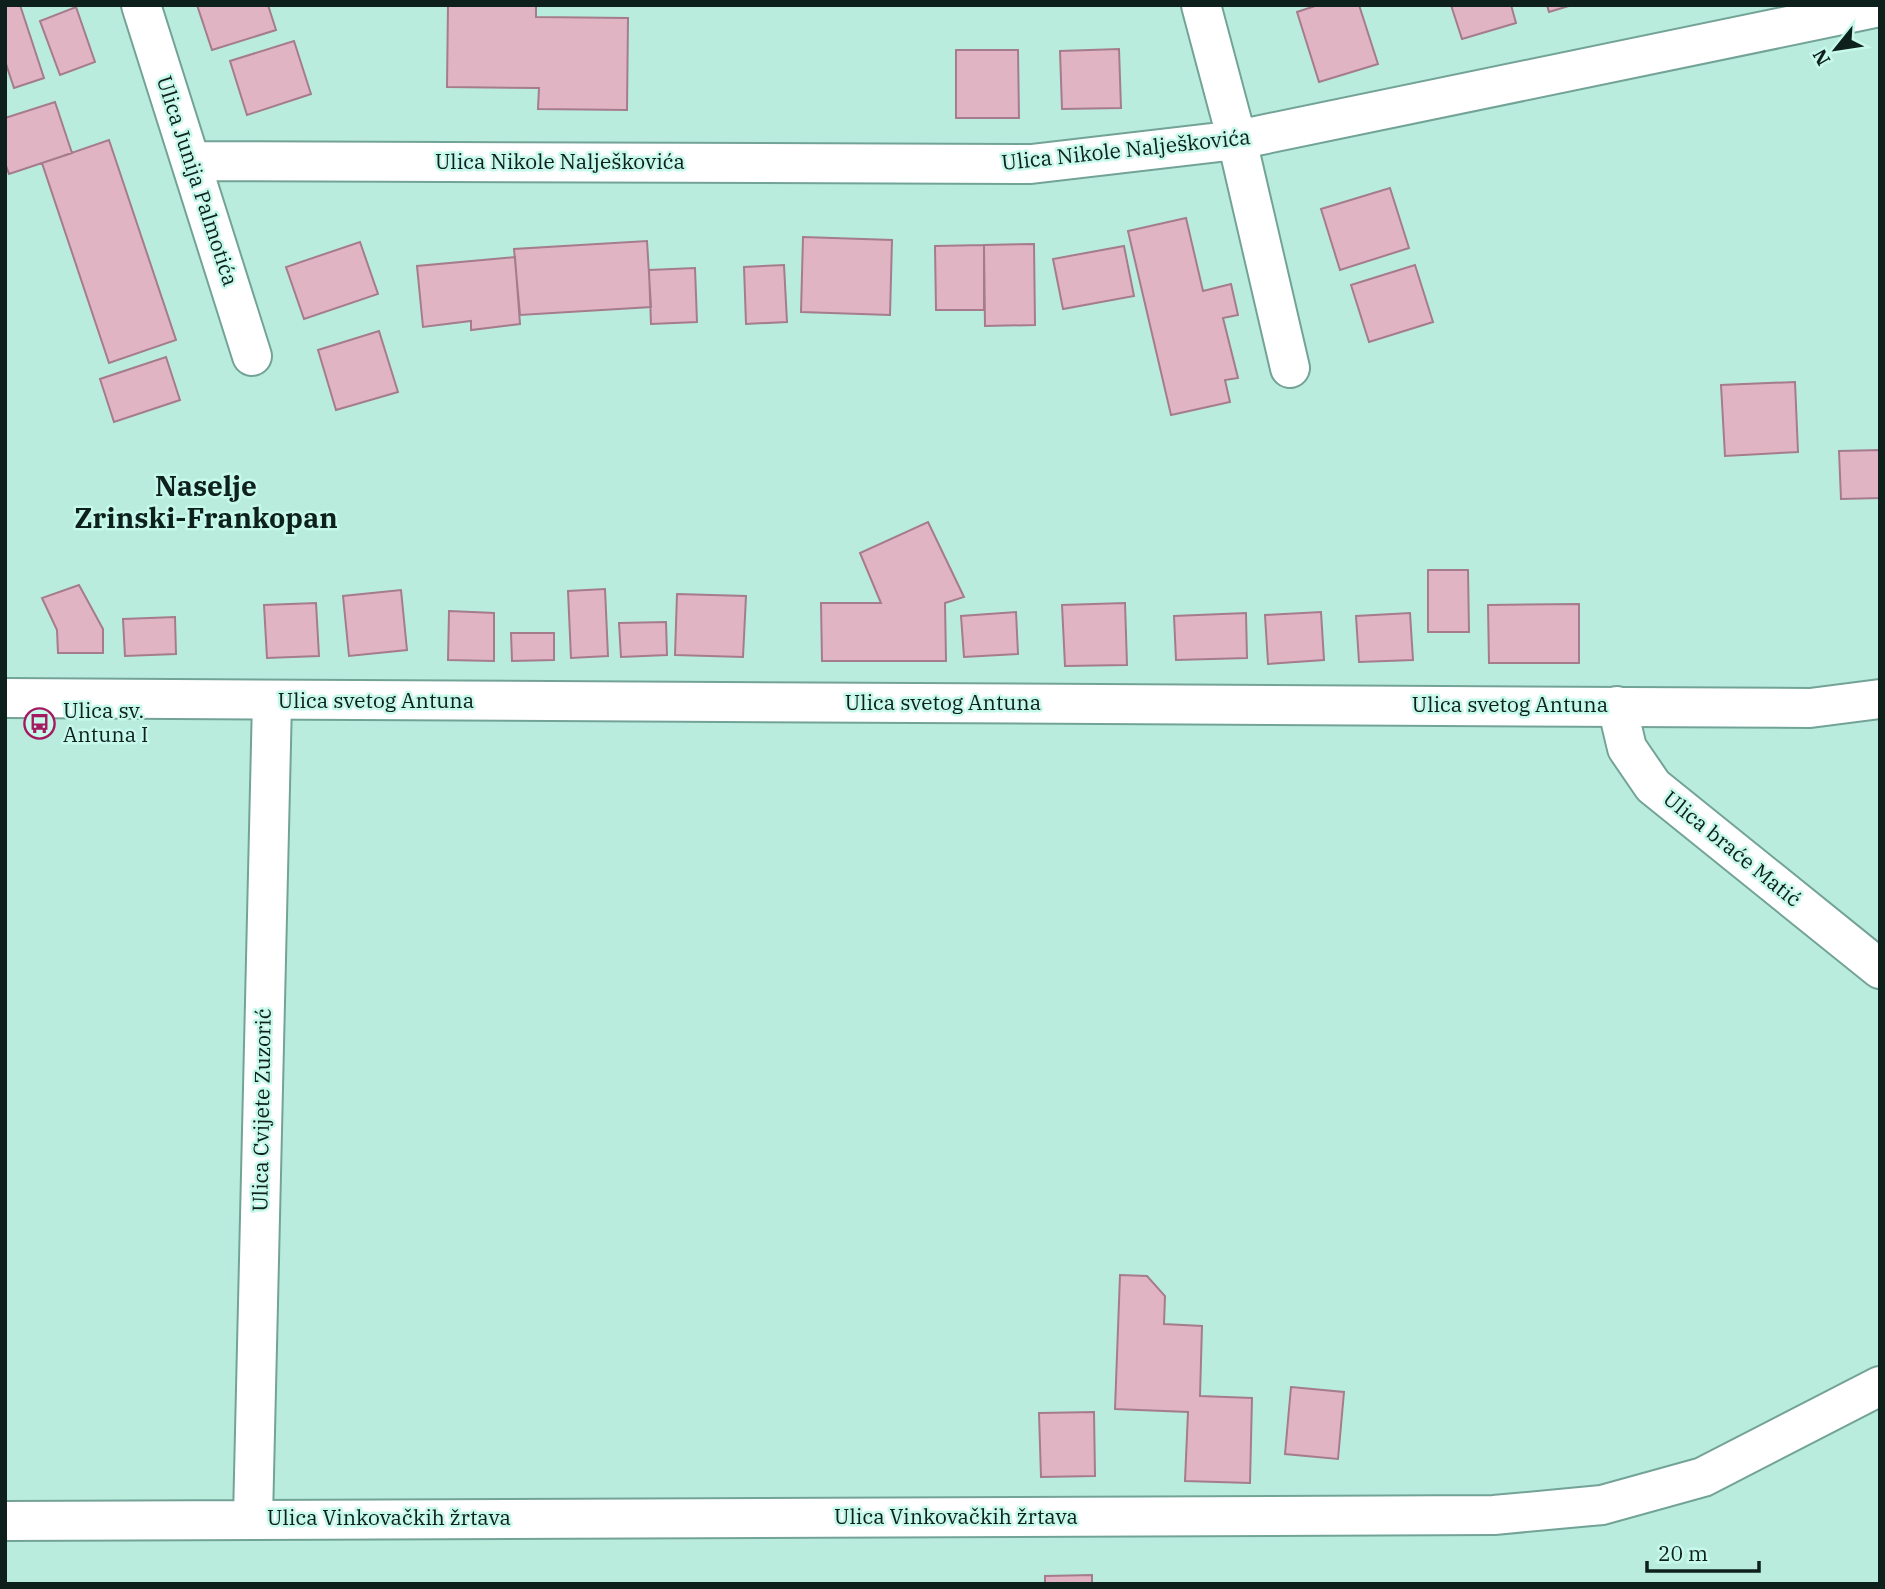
<svg xmlns="http://www.w3.org/2000/svg" width="1885" height="1589" font-family="'IBM Plex Serif',serif">
  <style>
    .building { fill: #e0b4c3; stroke: #a57c8b; stroke-width: 2 }
    .lines { fill: none; stroke-linecap: round; stroke-linejoin: round }
    .minor-casing { stroke: #73a396; stroke-width: 42 }
    .secondary-casing { stroke: #73a396; stroke-width: 42 }
    .minor { stroke: #fff; stroke-width: 38 }
    .secondary { stroke: #fff; stroke-width: 38 }
    .labels { text-anchor: middle; stroke-width: 5; stroke-linejoin: round; paint-order: stroke }
    .street-label { font-size: 21px; fill: #0d201c; stroke: #c7f9eb }
    .poi-label { font-size: 21px; fill: #0d201c; stroke: #c7f9eb; text-anchor: start }
    .district-label { font-size: 28px; font-weight: bold; fill: #0d201c; stroke: #c7f9eb }
  </style>
  <rect width="100%" height="100%" fill="#baecde"/>
  <path class="building" d="M5,5H20L44,78L14,88L5,61Z
    M197,5H268L276,30L212,50Z
    M448,5H536V17L628,18L627,110L538,109L539,88L447,87Z
    M1318,5H1359L1378,64L1319,82L1297,12Z
    M1451,5H1511L1516,23L1462,39Z
    M1547,5H1572L1549,12Z
    M76,7L95,62L60,75L40,21Z
    M294,41L311,94L247,115L230,61Z
    M1119,49L1121,108L1062,109L1060,51Z
    M956,50H1018L1019,118H956Z
    M55,102L72,153L9,174L5,163V118Z
    M109,140L176,340L109,363L42,163Z
    M1390,188L1409,248L1340,270L1321,209Z
    M1186,218L1203,291L1231,284L1238,315L1223,318L1238,378L1225,380L1230,402L1171,415L1128,231Z
    M803,237L892,240L890,315L801,312Z
    M647,241L651,307L520,315L514,249Z
    M360,242L378,294L304,319L286,267Z
    M1034,244L1035,325L985,326L984,245Z
    M984,245V310H936L935,246Z
    M1124,246L1134,296L1063,309L1053,259Z
    M515,257L520,324L471,330V321L423,327L417,266Z
    M784,265L787,322L746,324L744,267Z
    M1415,265L1433,322L1369,342L1351,285Z
    M695,268L697,322L651,324L649,270Z
    M379,331L398,392L336,410L318,350Z
    M166,357L180,400L114,422L100,379Z
    M1795,382L1798,452L1725,456L1721,385Z
    M1880,450V498L1841,499L1839,451Z
    M928,522L964,597L945,603L946,661H822L821,603H881L860,553Z
    M1428,570H1468L1469,632H1428Z
    M79,585L103,629V653H58L57,630L42,598Z
    M605,589L608,656L571,658L568,591Z
    M401,590L407,650L349,656L343,596Z
    M677,594L746,596L743,657L675,655Z
    M316,603L319,656L267,658L264,605Z
    M1125,603L1127,665L1065,666L1062,605Z
    M1579,604V663H1489L1488,605Z
    M449,611L494,613V661L448,660Z
    M1016,612L1018,654L964,657L961,616Z
    M1321,612L1324,660L1268,664L1265,615Z
    M1246,613L1247,658L1176,660L1174,616Z
    M1410,613L1413,660L1359,662L1356,616Z
    M175,617L176,654L125,656L123,619Z
    M666,622L667,655L621,657L619,623Z
    M511,633H554V660L512,661Z
    M1120,1275L1147,1276L1165,1296L1164,1324L1202,1326L1200,1396L1252,1398L1250,1483L1185,1481L1188,1412L1115,1409Z
    M1291,1387L1344,1392L1338,1459L1285,1454Z
    M1094,1412L1095,1476L1041,1477L1039,1413Z
    M1092,1575V1584H1045V1576Z"/>
  <g class="lines">
    <defs>
      <path id="minor" d="M141,5L252,356
        M1201,5L1237,140L1290,368
        M191,161L1031,164L1237,140L1880,7
        M1617,706L1627,748L1653,786L1880,969
        M253,1518L272,701
        M5,1521L1494,1515L1602,1505L1703,1477L1880,1386"/>
      <path id="secondary" d="M5,698L1810,708L1880,699"/>
    </defs>
    <use href="#minor" class="minor-casing"/>
    <use href="#secondary" class="secondary-casing"/>
    <use href="#minor" class="minor"/>
    <use href="#secondary" class="secondary"/>
  </g>
  <defs>
    <symbol id="bus-ring" viewBox="-11 -11 22 22"><circle r="9.5" fill="#c7f9eb" stroke="#a41960" stroke-width="1.5"/><path d="M-5-6H5V4H4V6H2V4H-2V6H-4V4H-5ZM-3.5-4V0h7V-4ZM-3.5 1.2v1.5H-2V1.2ZM2 1.2v1.5H3.5V1.2Z" fill="#a41960"/></symbol>
  </defs>
  <g fill-rule="evenodd">
    <use href="#bus-ring" x="22" y="706" width="35" height="35"/>
  </g>
  <g class="labels">
    <g class="street-label">
      <text transform="translate(1126 150) rotate(-6)" y="7">Ulica Nikole Nalješkovića</text>
      <text x="560" y="169">Ulica Nikole Nalješkovića</text>
      <text transform="translate(197 181) rotate(72)" y="7">Ulica Junija Palmotića</text>
      <text x="376" y="708">Ulica svetog Antuna</text>
      <text x="943" y="710">Ulica svetog Antuna</text>
      <text x="1510" y="712">Ulica svetog Antuna</text>
      <text transform="translate(1732 849) rotate(39)" y="7">Ulica braće Matić</text>
      <text transform="translate(262 1110) rotate(-89)" y="7">Ulica Cvijete Zuzorić</text>
      <text x="956" y="1524">Ulica Vinkovačkih žrtava</text>
      <text x="389" y="1525">Ulica Vinkovačkih žrtava</text>
    </g>
    <g class="poi-label">
      <text x="63" y="718">Ulica sv.<tspan x="63" dy="24">Antuna I</tspan></text>
    </g>
    <g class="district-label">
      <text x="206" y="496">Naselje<tspan x="206" dy="32">Zrinski-Frankopan</tspan></text>
    </g>
  </g>
  <rect width="1885" height="1589" fill="none" stroke="#0d201c" stroke-width="14"/>
  <g transform="translate(1836 49) rotate(240)" stroke="#c7f9eb" stroke-width="5" paint-order="stroke">
  <path d="M0-5L12 26L0 18L-12 26Z" fill="#0d201c"/>
  <text y="-10" font-size="19" font-weight="bold" text-anchor="middle" fill="#0d201c">N</text>
  </g>
  <path d="M1647 1561v10h112v-10" fill="none" stroke="#0d201c" stroke-width="3.5"/>
  <text x="1658" y="1561" font-size="21" fill="#0d201c" stroke="#c7f9eb" stroke-width="5" paint-order="stroke">20 m</text>
</svg>
